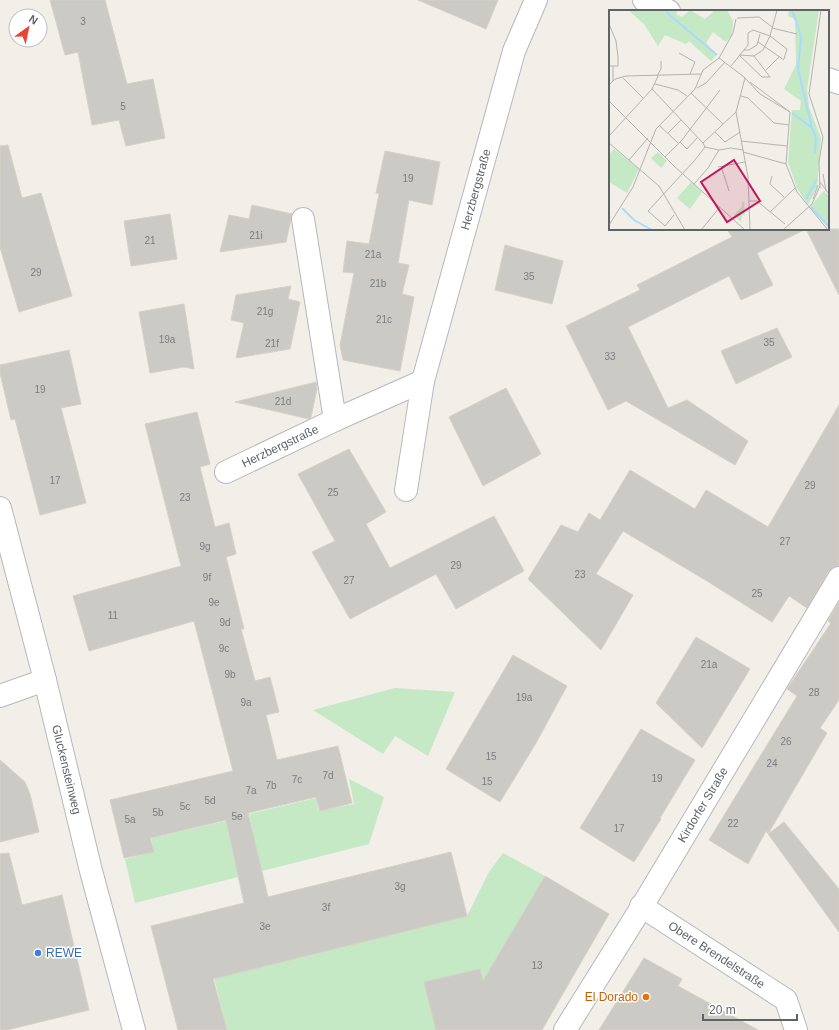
<svg xmlns="http://www.w3.org/2000/svg" width="839" height="1030" font-family="Helvetica,sans-serif">
  <style>
    .green { fill: #c5e8c5 }
    .building { fill: #cccac5; stroke: #d6d1c6 }
    .lines { fill: none; stroke-linecap: round; stroke-linejoin: round }
    .minor-casing { stroke: #b5b8bc; stroke-width: 24 }
    .minor { stroke: #fff; stroke-width: 22 }
    .shop-dot { fill: #3f7fe0; stroke: #fff; stroke-width: 1.5 }
    .food-dot { fill: #e8710a; stroke: #fff; stroke-width: 1.5 }
    .labels { text-anchor: middle; stroke-width: 3; stroke-linejoin: round; paint-order: stroke }
    .number-label { font-size: 10px; fill: #7a7d7f }
    .street-label { font-size: 12px; fill: #5f6368; stroke: #fff }
    .shop-label { font-size: 12px; fill: #366cbe; stroke: #fff; text-anchor: start }
    .food-label { font-size: 12px; fill: #c56008; stroke: #fff; text-anchor: end }
    .inset-river { fill: none; stroke: #aadaff; stroke-width: 2 }
    .inset-road { fill: none; stroke: #b3b3b1; stroke-width: 1 }
    .view { fill: #c2185b; fill-opacity: 0.15; stroke: #c2185b; stroke-width: 2 }
    .inset-edge { fill: none; stroke: #5f6368; stroke-width: 2 }
  </style>
  <rect width="100%" height="100%" fill="#f1efe8"/>
  <path class="green" d="M395,688L455,692L428,756L395,736L383,754L313,710Z
    M349,779L384,797L369,844L135,903L125,859L154,852L151,838L226,821L234,859L257,853L249,814L316,798L319,811L354,804Z
    M503,853L545,876L455,1030H227L212,970L236,973L467,916L489,872Z"/>
  <path class="building" d="M50,0H105L127,84L153,79L165,138L126,146L119,120L92,125L78,52L65,55Z
    M418,0H498L486,29Z
    M8,145L22,198L41,193L72,296L19,312L0,247V146Z
    M385,151L440,162L432,205L409,200L398,263L409,265L402,294L414,297L400,371L343,360L340,345L354,273L343,272L347,241L369,244L379,194L376,193Z
    M252,205L292,214L286,242L220,252L229,215L249,219Z
    M170,214L177,259L131,266L124,221Z
    M727,229H806L757,253L773,285L741,300L729,276L628,327L668,408L687,400L748,441L735,465L626,401L608,410L566,326L640,290L637,285L732,237Z
    M806,229H839V295Z
    M505,245L563,261L552,304L495,290Z
    M291,286L288,299L300,302L290,349L236,358L244,323L231,320L236,295Z
    M184,304L194,369L184,367L150,373L139,312Z
    M777,328L792,357L736,384L721,351Z
    M69,350L81,404L61,408L86,503L40,515L15,419L11,420L0,373V365Z
    M316,382L317,389L311,417L309,419L235,402Z
    M506,388L541,454L483,486L449,417Z
    M839,405V566L833,567L828,572L807,608L789,596L772,622L707,581L623,531L596,574L633,595L601,650L528,579L561,525L578,532L589,513L600,520L630,470L695,509L706,490L768,527Z
    M197,412L210,464L200,467L215,527L229,523L236,554L226,557L244,629H241L255,681L270,677L279,712L266,715L277,760L338,746L352,803L320,811L316,797L248,813L268,897L451,852L467,916L213,979L227,1030H178L151,926L244,903L226,820L150,838L154,852L124,858L110,800L233,771L194,621L89,651L73,596L181,566L145,424Z
    M349,449L386,512L366,524L390,568L494,516L524,571L456,609L436,574L350,619L312,552L335,541L298,474Z
    M839,602V700L820,728L827,733L768,834L784,822L839,889V932L766,831L748,864L709,840L797,696L787,689L831,623L828,621Z
    M696,637L750,669L702,748L656,703Z
    M513,655L567,686L536,743L500,802L446,769Z
    M641,729L695,760L660,818L661,819L634,862L580,828Z
    M0,760L25,782L30,794L39,832L0,842Z
    M9,853L22,905L62,895L89,1010L7,1030H0V854Z
    M545,876L609,914L542,1030H436L424,982L480,969L483,981Z
    M644,958L682,979L678,986L758,1030H599Z"/>
  <g class="lines">
    <defs>
      <g id="minor">
        <path d="M644,0L669,11"/>
        <path d="M828,79L839,83"/>
        <path d="M303,219L335,420"/>
        <path id="s1" d="M226,472L335,420L423,381"/>
        <path id="s2" d="M406,490L423,381L514,51L536,0"/>
        <path id="s3" d="M0,508L45,680L91,871L134,1030"/>
        <path d="M0,696L45,680"/>
        <path id="s4" d="M641,906L786,1000L796,1030"/>
        <path id="s5" d="M565,1030L638,913L839,578"/>
      </g>
    </defs>
    <use href="#minor" class="minor-casing"/>
    <use href="#minor" class="minor"/>
  </g>
  <circle class="shop-dot" cx="38" cy="953" r="4"/>
  <circle class="food-dot" cx="646" cy="997" r="4"/>
  <g class="labels">
    <g class="number-label">
      <text x="83" y="25">3</text>
      <text x="123" y="110">5</text>
      <text x="408" y="182">19</text>
      <text x="256" y="239">21i</text>
      <text x="150" y="244">21</text>
      <text x="373" y="258">21a</text>
      <text x="36" y="276">29</text>
      <text x="529" y="280">35</text>
      <text x="378" y="287">21b</text>
      <text x="265" y="315">21g</text>
      <text x="384" y="323">21c</text>
      <text x="167" y="343">19a</text>
      <text x="769" y="346">35</text>
      <text x="272" y="347">21f</text>
      <text x="610" y="360">33</text>
      <text x="40" y="393">19</text>
      <text x="283" y="405">21d</text>
      <text x="55" y="484">17</text>
      <text x="810" y="489">29</text>
      <text x="333" y="496">25</text>
      <text x="185" y="501">23</text>
      <text x="785" y="545">27</text>
      <text x="205" y="550">9g</text>
      <text x="456" y="569">29</text>
      <text x="580" y="578">23</text>
      <text x="207" y="581">9f</text>
      <text x="349" y="584">27</text>
      <text x="757" y="597">25</text>
      <text x="214" y="606">9e</text>
      <text x="113" y="619">11</text>
      <text x="225" y="626">9d</text>
      <text x="224" y="652">9c</text>
      <text x="709" y="668">21a</text>
      <text x="230" y="678">9b</text>
      <text x="814" y="696">28</text>
      <text x="524" y="701">19a</text>
      <text x="246" y="706">9a</text>
      <text x="786" y="745">26</text>
      <text x="491" y="760">15</text>
      <text x="772" y="767">24</text>
      <text x="328" y="779">7d</text>
      <text x="657" y="782">19</text>
      <text x="297" y="783">7c</text>
      <text x="487" y="785">15</text>
      <text x="271" y="789">7b</text>
      <text x="251" y="794">7a</text>
      <text x="210" y="804">5d</text>
      <text x="185" y="810">5c</text>
      <text x="158" y="816">5b</text>
      <text x="237" y="820">5e</text>
      <text x="130" y="823">5a</text>
      <text x="733" y="827">22</text>
      <text x="619" y="832">17</text>
      <text x="400" y="890">3g</text>
      <text x="326" y="911">3f</text>
      <text x="265" y="930">3e</text>
      <text x="537" y="969">13</text>
    </g>
    <g class="street-label">
      <text dy="4" stroke="none"><textPath href="#s2" startOffset="309">Herzbergstraße</textPath></text>
      <text dy="4" stroke="none"><textPath href="#s1" startOffset="60">Herzbergstraße</textPath></text>
      <text dy="4" stroke="none"><textPath href="#s3" startOffset="270">Gluckensteinweg</textPath></text>
      <text dy="4" stroke="none"><textPath href="#s5" startOffset="264">Kirdorfer Straße</textPath></text>
      <text dy="4" stroke="none"><textPath href="#s4" startOffset="90">Obere Brendelstraße</textPath></text>
    </g>
    <g class="shop-label">
      <text x="46" y="957">REWE</text>
    </g>
    <g class="food-label">
      <text x="638" y="1001">El Dorado</text>
    </g>
  </g>
  <g transform="translate(609 10)">
    <rect width="220" height="220" fill="#f1efe8"/>
    <path d="M19,0H69L67,4L73,7L81,0L96,9L106,0H118L124,11L123,25L117,32L104,22L97,33L108,44L102,51L80,31L77,34L56,25L49,36L35,14ZM180,0H210L198,79L200,97L212,128L208,177L199,195L188,178L179,152L183,100H191L192,91L175,79L187,55L186,9L179,6ZM5,139L30,159L18,183L0,172V145ZM49,142L58,151L52,158L42,148ZM82,172L93,182L81,199L68,188ZM215,181L220,186V217L201,197ZM133,192H135L136,205H133L132,212L125,205L133,196Z" fill="#c5e8c5"/>
    <path class="inset-river" d="M183,0L192,26L189,59L203,118M57,2L108,45M183,103L203,118L207,128L206,143M197,189L208,169M202,197L220,217M13,198L25,210L43,220"/>
    <path class="inset-road" d="M128,8L150,7L163,17M0,14L7,31L9,47V56H4M163,18L188,24M149,32L175,50M135,40H140L148,35L151,24M70,43L86,52L81,64M130,45L145,46L154,40L161,26L168,0M130,45L153,67H161L145,46M110,48L135,67L151,84L181,102M0,56H4V71M122,56L139,35V23L144,20L161,26L178,39L175,49M157,60L170,47M48,66L52,59V51M14,68L34,88M136,68L127,102L139,167L141,220M141,72L181,102M46,74L69,80L78,86M0,75L6,69L17,66L92,64M88,78L97,73L116,52M43,79L94,133M82,83L114,114M132,86L139,88L165,113L180,115M0,91L65,156L136,220M181,102L177,154L188,182L219,220M50,115L69,133M106,122L116,132L131,122M59,123L72,110M0,126L43,79L49,66M132,131L178,136M71,132L78,139L88,128M0,133L50,176L76,220M96,137L110,140L122,138L134,140M134,142L177,154M56,147L73,130L111,80M20,150L39,128M112,156L120,181M109,157L136,152M214,164L217,181M163,166L161,174L175,187M211,172L220,184M85,174L99,158L110,140M211,178L210,152L214,127L200,84L212,0M204,189L209,175M140,191H148L176,214M161,202L186,178M65,205L56,216L39,201L86,150L96,137L94,133L127,102M0,215L24,177L47,119L86,79L94,60L110,48L124,23L127,9M92,220L111,197M174,220L203,194L211,176"/>
    <path class="view" d="M125,150L151,191L118,212L92,172Z"/>
    <rect width="220" height="220" class="inset-edge"/>
  </g>
  <g transform="translate(28 28) rotate(33)"><circle r="19" fill="#ffffff" stroke="#bfc1c3"/>
  <path d="M0-3L7 15L0 10L-7 15Z" fill="#ea4335"/>
  <text y="-6" font-size="11" font-weight="bold" text-anchor="middle" fill="#5f6368">N</text>
  </g>
  <path d="M703 1014v6h94v-6" fill="none" stroke="#5f6368" stroke-width="2"/>
  <text x="709" y="1014" font-size="12" fill="#5f6368" stroke="#ffffff" stroke-width="3" paint-order="stroke">20 m</text>
</svg>
